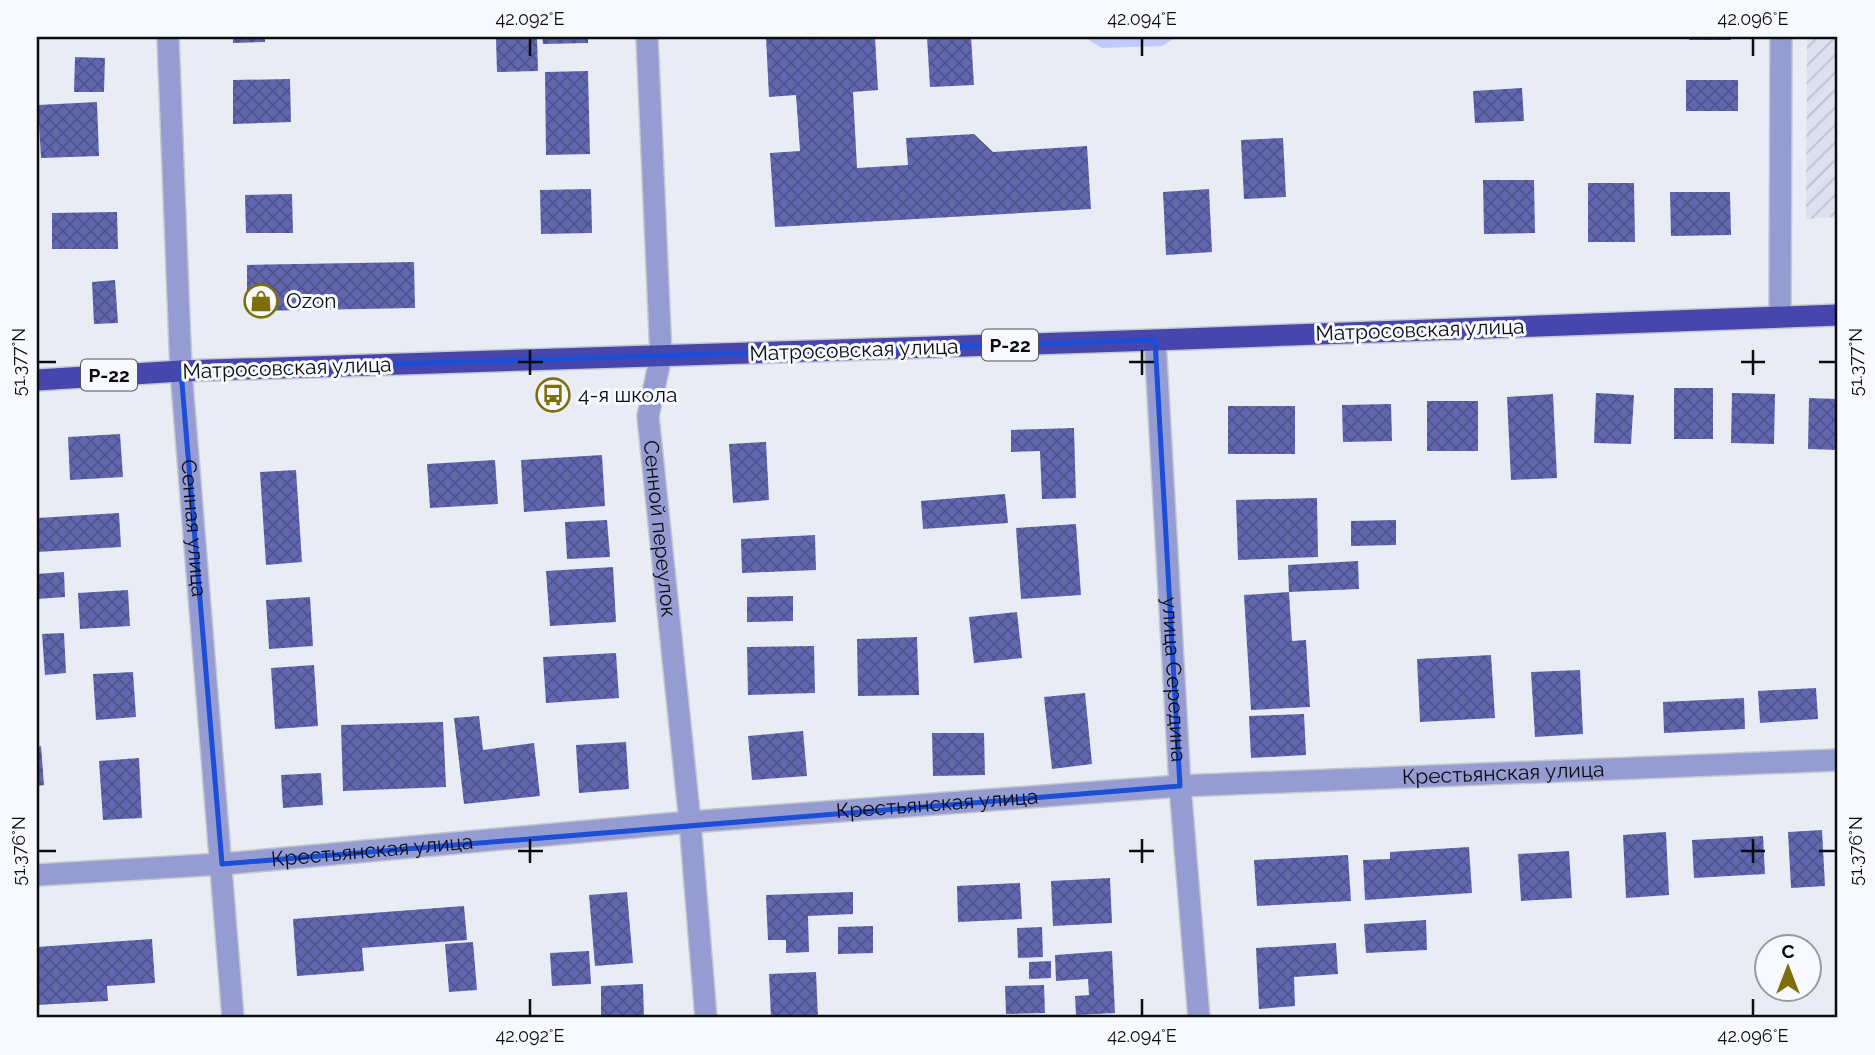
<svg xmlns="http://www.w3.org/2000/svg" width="1875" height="1055" font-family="Raleway,sans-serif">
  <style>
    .industrial { fill: url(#industrial-furrows) }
    .green { fill: #c0c8fc }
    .building { fill: url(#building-cross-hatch) }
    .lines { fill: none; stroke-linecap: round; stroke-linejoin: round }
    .minor-casing { stroke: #c6c8d0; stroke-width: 24 }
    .trunk-casing { stroke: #c6c8d0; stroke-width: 24 }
    .minor { stroke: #959cd1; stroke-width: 21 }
    .trunk { stroke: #4746ad; stroke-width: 21 }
    .marked { fill: none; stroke: #1d4ed8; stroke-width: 5; stroke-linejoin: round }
    .ticks { fill: none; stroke: #0b0c0f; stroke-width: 2.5 }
    .labels { text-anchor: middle; stroke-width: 6; stroke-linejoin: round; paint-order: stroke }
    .shield { fill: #f8f9ff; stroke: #525357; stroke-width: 2 }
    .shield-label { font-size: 19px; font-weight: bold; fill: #0b0c0f }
    .poi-label { font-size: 21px; fill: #0b0c0f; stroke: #f8f9ff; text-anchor: start }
    .street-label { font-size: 21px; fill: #0b0c0f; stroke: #f8f9ff }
    .neatline { fill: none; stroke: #0b0c0f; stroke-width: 2.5 }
    .ticks-label { font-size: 18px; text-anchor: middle; fill: #0b0c0f }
  </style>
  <defs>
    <pattern id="industrial-furrows" width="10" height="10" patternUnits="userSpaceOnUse" patternTransform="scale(1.75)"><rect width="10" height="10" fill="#dde0ef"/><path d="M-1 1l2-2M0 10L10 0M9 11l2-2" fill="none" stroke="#bcbfcc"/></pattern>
    <pattern id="building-cross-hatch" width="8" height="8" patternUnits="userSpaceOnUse" patternTransform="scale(1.75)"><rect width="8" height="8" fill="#6167af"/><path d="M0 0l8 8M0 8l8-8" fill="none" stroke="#4e538d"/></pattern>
  </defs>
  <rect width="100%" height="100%" fill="#eaecf5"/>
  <path class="industrial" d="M1807,37H1838V217L1806,219Z"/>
  <path class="green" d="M1084,37H1177L1162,46L1102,48Z"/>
  <path class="building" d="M233,37H265V42L233,43Z
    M542,37H588V43L543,44Z
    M766,37H875L878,90L853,92L857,168L908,165L906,138L974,134L993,152L1087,146L1091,209L775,227L770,153L800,151L796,95L769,97Z
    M927,37H971L974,85L930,87Z
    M1689,37H1731V40H1689Z
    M537,38L538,71L497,72L496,39Z
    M75,57L105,58L104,92H74Z
    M588,71L590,154L546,155L545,72Z
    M290,79L291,122L233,124V80Z
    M1686,80H1738V111H1686Z
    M1522,88L1524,121L1475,123L1473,91Z
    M97,102L99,156L41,158L38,105Z
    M1283,138L1286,197L1244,199L1241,140Z
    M1483,180H1534L1535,233L1484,234Z
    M1588,183H1634L1635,242H1588Z
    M591,189L592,233L541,234L540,190Z
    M1209,189L1212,252L1166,255L1163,192Z
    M1670,192H1730L1731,235L1671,236Z
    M292,194L293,233H246L245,195Z
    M117,212L118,249H52V213Z
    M414,262L415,308L247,311V265Z
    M115,280L118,323L94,324L92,282Z
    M1674,388H1713V439H1674Z
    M1596,393L1634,395L1631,444L1594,443Z
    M1732,393L1775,394L1774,444L1731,443Z
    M1553,394L1557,478L1511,480L1507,397Z
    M1809,398L1838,399V450L1808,449Z
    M1427,401H1478V451H1427Z
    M1391,404L1392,441L1343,442L1342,405Z
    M1228,406H1295V454H1228Z
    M1074,428L1076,498L1042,499L1040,451L1011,452V430Z
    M120,434L123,477L70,480L68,437Z
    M766,442L769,500L733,503L729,444Z
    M602,455L605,506L524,512L521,460Z
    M495,460L498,504L430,508L427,464Z
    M296,470L302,562L266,565L260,472Z
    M1005,494L1008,523L923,529L921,501Z
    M1317,498L1318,557L1238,560L1236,500Z
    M119,513L121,547L37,552V518Z
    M607,520L610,557L567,559L565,522Z
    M1396,520V545L1351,546V521Z
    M1076,524L1081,595L1021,599L1016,528Z
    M815,535L816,570L742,573L741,539Z
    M1358,561L1359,589L1289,592L1288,565Z
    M613,567L616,622L550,626L546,571Z
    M64,572L65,597L37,599V574Z
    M128,590L130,626L80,629L78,593Z
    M1289,592L1292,641L1306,640L1310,707L1251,710L1244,595Z
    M793,596V621L747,622V597Z
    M310,597L313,646L269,649L266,600Z
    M1017,612L1022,658L974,663L969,617Z
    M64,633L66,673L45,675L42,634Z
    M917,637L919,695L858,696L857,639Z
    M814,646L815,693L748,695L747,647Z
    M616,653L619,698L546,703L543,657Z
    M1491,655L1495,718L1420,722L1417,659Z
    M314,665L318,726L275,729L271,668Z
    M1580,670L1583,734L1535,737L1531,672Z
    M133,672L136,717L96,720L93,674Z
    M1816,688L1818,719L1760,723L1758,691Z
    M1085,693L1092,764L1052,769L1044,697Z
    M1744,698L1745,729L1664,733L1663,702Z
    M1304,714L1306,755L1251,758L1249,716Z
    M479,716L483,750L534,743L540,796L464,804L454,718Z
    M443,722L446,787L343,791L341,725Z
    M803,731L807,776L752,780L748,736Z
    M932,733H984L985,775L933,776Z
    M626,742L629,789L579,793L576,745Z
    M41,746L44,785L37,786V747Z
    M139,758L142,818L103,820L99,761Z
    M321,773L323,805L283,808L281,775Z
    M1822,830L1825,886L1791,888L1788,832Z
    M1666,832L1669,895L1626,898L1623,835Z
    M1763,836L1765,874L1694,878L1692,840Z
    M1469,847L1472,893L1365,900L1363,860L1390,859V852Z
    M1569,851L1572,898L1521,901L1518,854Z
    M1348,855L1351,901L1257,906L1254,860Z
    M1110,878L1112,923L1053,926L1051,881Z
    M1020,883L1022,919L958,922L957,886Z
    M627,892L633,963L595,966L589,895Z
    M853,892V914L808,916L809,952L786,953V940H768L766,895Z
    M464,906L467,940L362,948L364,971L297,976L293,919Z
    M1426,920L1427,950L1366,953L1364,924Z
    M873,926V953L838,954V927Z
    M1042,927L1043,957L1018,958L1017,928Z
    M152,939L155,983L107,986L108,1001L37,1005V947Z
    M473,942L477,990L449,992L445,944Z
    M1336,943L1338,974L1294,977L1295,1006L1259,1009L1256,948Z
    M589,951L591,984L552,986L550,953Z
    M1112,951L1115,1013L1076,1015L1075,996L1089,995L1088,979L1056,981L1055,955Z
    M1051,961V978L1029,979V962Z
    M816,972L818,1018H771L769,974Z
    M643,984L644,1018H601V986Z
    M1044,985L1045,1013L1006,1014L1005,986Z"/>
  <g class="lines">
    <defs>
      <g id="minor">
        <path id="s1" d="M168,37L181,371L233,1018"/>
        <path id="s2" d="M647,37L661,356L648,416L690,822L706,1018"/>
        <path d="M1780,316L1781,37"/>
        <path id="s3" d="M1155,340L1180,786L1199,1018"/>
        <path id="s4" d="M37,875L222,864L690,822L1180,786L1838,760"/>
      </g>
      <path id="trunk" d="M37,380L181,371L1155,340L1838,315"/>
    </defs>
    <use href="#minor" class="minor-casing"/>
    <use href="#trunk" class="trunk-casing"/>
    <use href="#minor" class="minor"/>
    <use href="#trunk" class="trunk"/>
  </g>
  <path class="marked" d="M1155,340L1180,786L222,864L181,371Z"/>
  <path class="ticks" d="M530,38V56M1142,38V56M1753,38V56M530,350V375M1142,350V375M1753,350V375M38,362H56M518,362H543M1129,362H1154M1741,362H1765M1819,362H1836M530,839V863M1142,839V863M1753,839V863M38,851H56M518,851H543M1129,851H1154M1741,851H1765M1819,851H1836M530,999V1016M1142,999V1016M1753,999V1016"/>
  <defs>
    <symbol id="shop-ring" viewBox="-11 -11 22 22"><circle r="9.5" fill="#f8f9ff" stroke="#7f6e0c" stroke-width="1.5"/><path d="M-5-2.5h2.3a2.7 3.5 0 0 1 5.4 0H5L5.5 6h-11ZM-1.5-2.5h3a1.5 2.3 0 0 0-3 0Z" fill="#7f6e0c"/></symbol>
    <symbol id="bus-ring" viewBox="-11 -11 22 22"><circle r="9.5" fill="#f8f9ff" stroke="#7f6e0c" stroke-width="1.5"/><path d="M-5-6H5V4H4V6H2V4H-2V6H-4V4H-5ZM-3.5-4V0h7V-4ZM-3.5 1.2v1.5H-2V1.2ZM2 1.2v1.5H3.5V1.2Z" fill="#7f6e0c"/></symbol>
  </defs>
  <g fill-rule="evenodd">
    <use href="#shop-ring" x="242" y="282" width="38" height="38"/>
    <use href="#bus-ring" x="534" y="376" width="38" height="38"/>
  </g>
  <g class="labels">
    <g class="shield">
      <rect x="982" y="329.5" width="56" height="31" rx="5"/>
      <rect x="81" y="359.5" width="56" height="31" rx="5"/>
    </g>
    <g class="shield-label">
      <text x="1010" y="352">Р-22</text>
      <text x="109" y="382">Р-22</text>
    </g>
    <g class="poi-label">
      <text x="286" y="308">Ozon</text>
      <text x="578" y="402">4-я школа</text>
    </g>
    <g class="street-label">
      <text transform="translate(1420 330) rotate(-2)" y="7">Матросовская улица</text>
      <text transform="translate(854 350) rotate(-2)" y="7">Матросовская улица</text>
      <text transform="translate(287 368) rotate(-2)" y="7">Матросовская улица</text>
      <text dy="7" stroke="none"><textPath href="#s2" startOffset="494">Сенной переулок</textPath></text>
      <text dy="7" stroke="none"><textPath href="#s1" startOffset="492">Сенная улица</textPath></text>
      <text dy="7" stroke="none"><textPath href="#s3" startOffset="340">улица Середина</textPath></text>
      <text dy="7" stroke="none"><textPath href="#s4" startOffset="1470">Крестьянская улица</textPath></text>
      <text dy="7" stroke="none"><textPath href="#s4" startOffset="903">Крестьянская улица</textPath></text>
      <text dy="7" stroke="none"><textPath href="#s4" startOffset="336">Крестьянская улица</textPath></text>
    </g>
  </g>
  <rect width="1875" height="1055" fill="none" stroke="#f8f9ff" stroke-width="77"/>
  <g transform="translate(1788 968)"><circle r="33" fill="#f8f9ff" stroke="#999a9f" stroke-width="2"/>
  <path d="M0-5L12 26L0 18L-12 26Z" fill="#7f6e0c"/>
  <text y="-10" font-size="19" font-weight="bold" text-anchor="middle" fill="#0b0c0f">С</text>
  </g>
  <rect x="38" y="38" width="1798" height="978" class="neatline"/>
  <g class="ticks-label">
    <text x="530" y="25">42.092°E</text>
    <text x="1142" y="25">42.094°E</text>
    <text x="1753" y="25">42.096°E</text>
    <text transform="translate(19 362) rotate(-90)" y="6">51.377°N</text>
    <text transform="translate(1856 362) rotate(-90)" y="6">51.377°N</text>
    <text transform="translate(19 851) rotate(-90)" y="6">51.376°N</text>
    <text transform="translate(1856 851) rotate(-90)" y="6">51.376°N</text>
    <text x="530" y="1042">42.092°E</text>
    <text x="1142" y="1042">42.094°E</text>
    <text x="1753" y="1042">42.096°E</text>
  </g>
</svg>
